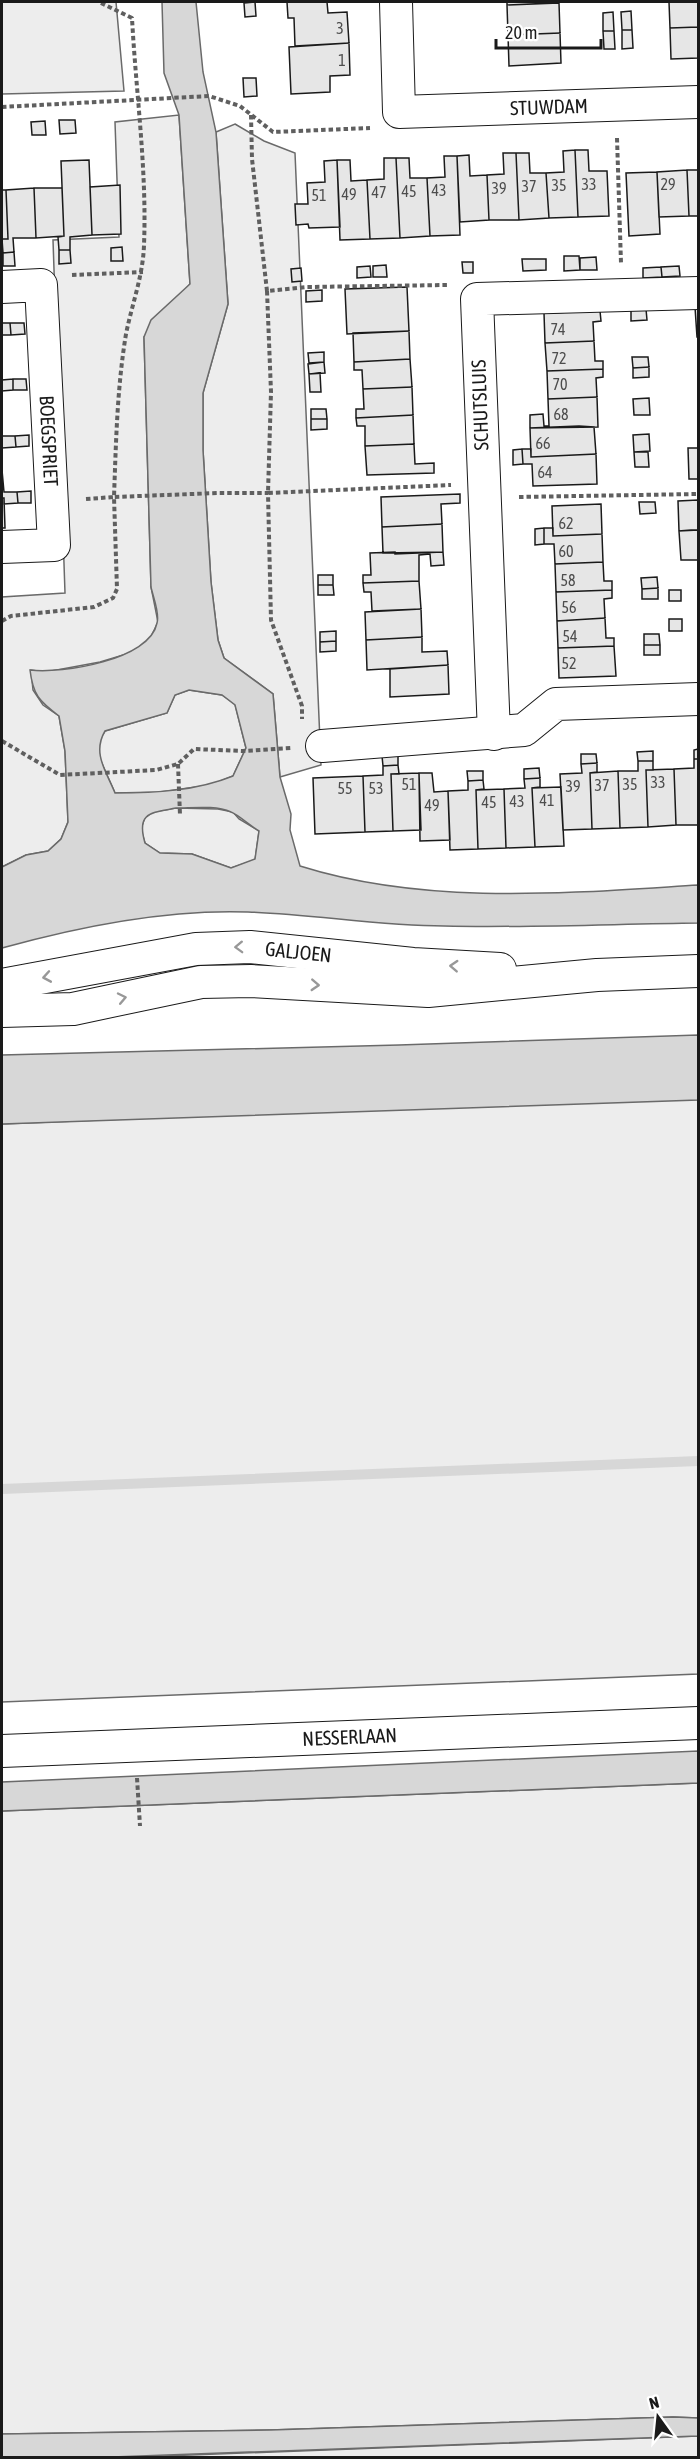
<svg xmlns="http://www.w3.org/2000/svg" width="700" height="2459" font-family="'Asap Condensed',sans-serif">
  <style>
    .built { fill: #ededed; stroke: #6a6a6a; stroke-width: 1.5 }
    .water { fill: #d7d7d7; stroke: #6a6a6a; stroke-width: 1.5; fill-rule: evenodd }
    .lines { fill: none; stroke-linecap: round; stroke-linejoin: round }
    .stream { stroke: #d7d7d7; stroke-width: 10 }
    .building { fill: #e6e6e6; stroke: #1a1a1a; stroke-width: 1.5 }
    .minor-casing { stroke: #1a1a1a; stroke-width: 34 }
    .path { stroke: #5f5f5f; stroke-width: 4; stroke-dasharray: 4.5 3; stroke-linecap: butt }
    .minor { stroke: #fff; stroke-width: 32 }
    .oneway { stroke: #989898 }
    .labels { text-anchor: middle; stroke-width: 4.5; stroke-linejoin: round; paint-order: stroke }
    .number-label { font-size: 16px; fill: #4d4d4d }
    .street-label { font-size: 20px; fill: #1a1a1a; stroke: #fff }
  </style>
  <rect width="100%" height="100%" fill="#fff"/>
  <path class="built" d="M2,2H116L124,91L2,94Z
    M179,115L190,284L144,337L151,587L158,622L149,641L130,653L100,662L46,672L31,670L33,690L43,705L59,716L65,751L68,822L61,839L48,851L26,855L2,867V597L65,593L53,240L119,237L115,122Z
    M235,124L264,141L295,153L321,765L280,777L273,694L224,658L218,640L211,582L203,450V393L228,304L216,132Z
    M189,690L222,695L235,704L246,748L233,776L211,785L159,792L115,793L100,759L98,742L105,731L167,713L175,695Z
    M176,808L218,809L233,812L239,819L259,831L255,860L231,868L192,854L160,853L145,843L141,829L145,817L153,812Z
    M698,1096V1674L2,1702V1124Z
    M698,1783V2418L673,2417L270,2430L2,2434V1811Z
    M698,2436V2458H112L593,2440Z"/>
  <path class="water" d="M162,2H196L203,72L216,132L228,304L203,393V450L211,582L218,640L224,658L273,694L280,777L291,814L290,830L300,866C427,906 568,893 698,885V923C614,924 528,928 444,926C378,926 313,914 248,912C166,909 81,926 2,948V867L26,855L48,851L61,839L68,822L65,751L59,716C39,701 33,695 30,670C62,674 150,660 157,623C160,613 153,597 151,587L144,337L151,320L190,284L179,115L164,73ZM189,690L222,695L235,705L246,748L233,776C196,791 155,793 115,793C106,771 92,753 105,731L167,713L175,695ZM176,808C193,808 215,805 231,812C237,814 252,827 259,831L255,859L231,868L192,854L160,853L145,843C136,812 151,813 176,808Z
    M698,1035V1100L2,1124V1055L399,1045Z
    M698,1751V1783L2,1811V1782Z
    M673,2417L698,2418V2436L112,2457H2V2434L270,2430Z"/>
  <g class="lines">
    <path class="stream" d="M2,1489L698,1461"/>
  </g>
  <path class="building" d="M255,2L256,16L245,17L244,3Z
    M287,2H327L328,13L347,12L349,43L295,46L294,18H288Z
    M507,2H552V3L507,5Z
    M669,2H698V27L670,28Z
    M559,3L560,33L508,35L507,5Z
    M631,11L632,30H622L621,12Z
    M613,12L614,31H603V13Z
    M698,27V58L671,59L670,28Z
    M622,30H632L633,48L622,49Z
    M603,31H614L615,49H604Z
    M560,33L561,63L509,66L508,35Z
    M349,43L350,75L330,76V92L291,94L289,47Z
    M243,78H256L257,96L244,97Z
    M59,120H75L76,133L60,134Z
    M45,121L46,135H32L31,122Z
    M575,150L578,217L549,218L546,173L564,172L563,151Z
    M575,150H588L589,171H607L609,216L578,217Z
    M503,153H516L519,220H489L487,175L504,174Z
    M516,153H529L530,173H546L549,218L519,220Z
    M469,155L470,176L487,175L489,220L460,222L457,156Z
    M444,156H457L460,235L430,236L427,178L445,177Z
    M384,158H396L400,238L370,239L367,180L384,179Z
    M396,158H409L410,178H427L430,236L400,238Z
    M89,160L92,235L70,237V250H59L58,237L64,236L61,161Z
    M337,160L340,227L309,228L308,224L296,225L295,204H308L307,183L325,182L324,161Z
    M337,160H350L351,181L367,180L370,239L340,240Z
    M687,170H698V216H689Z
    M687,170L689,216L659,217L657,172Z
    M657,172L660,234L629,236L626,173Z
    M120,185L121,234L92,235L90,187Z
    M34,188H62L64,236L36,238Z
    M34,188L36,238H13L14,252L3,253L2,239H8L6,190Z
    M2,190H6L8,239H2Z
    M122,247L123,261H111V248Z
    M59,250H70L71,263L59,264Z
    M14,252L15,266H3V253Z
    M564,256H579L580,270L564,271Z
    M596,257L597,270H580V258Z
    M522,259H546V270L523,271Z
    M462,262H473V273H463Z
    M386,265L387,277H373V266Z
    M370,266L371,277L357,278V267Z
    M679,266L680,276L662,277L661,267Z
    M661,267L662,277L643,278V268Z
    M301,268L302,281L292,282L291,269Z
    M407,287L409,331L347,334L345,289Z
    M322,290V301L306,302V291Z
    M695,307H698V337H697Z
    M646,309L647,320L631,321V310Z
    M600,311L601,321L593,322L594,341L545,343L544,313Z
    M2,323H10L11,335H2Z
    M10,323H24L25,334L11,335Z
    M409,331L410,359L354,362L353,333Z
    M594,341L595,361H603V369L547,371L545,343Z
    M324,352V362L309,363L308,353Z
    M632,357H648L649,367L633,368Z
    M410,359L412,387L363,389L362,370H354V362Z
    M324,362L325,373L309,374L308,364Z
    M649,367V377L633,378V368Z
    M603,369V377L596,378L597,397L548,399L547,371Z
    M320,373L321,392H310L309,374Z
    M13,379H26L27,390H13Z
    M13,379V390L2,391V380Z
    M412,387L413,415L356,418V409H364L363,389Z
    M597,397L598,427L530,428V415L543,414L544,426H549L548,399Z
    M649,398L650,415H634L633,399Z
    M311,409H326L327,419H311Z
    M413,415L414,444L365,446V426H357L356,418Z
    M311,419H327V429L311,430Z
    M579,426L594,427L596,454L531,457L530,428Z
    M2,433V436H15L16,447L2,448Z
    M649,434L650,451L634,452L633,435Z
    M29,435V446L16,447L15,436Z
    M414,444L415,464L434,463V473L367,475L365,446Z
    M688,448H698V479H689Z
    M522,449L523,464L513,465V450Z
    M522,449H531V457L596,454L597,484L533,486L532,464H523Z
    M634,452H648L649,467H635Z
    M2,470L4,492H17L18,503L4,504V498H2Z
    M31,491V503H18L17,492Z
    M460,494V503L441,504L442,524L382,527L381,497Z
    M2,498H4L5,528H2Z
    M698,500V530L679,531L678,501Z
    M639,502H655L656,513L640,514Z
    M601,504L602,534L553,536L552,506Z
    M442,524L443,552L383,553L382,527Z
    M544,528V544L535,545V529Z
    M544,528H553V536L602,534L603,562L555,564L554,544H544Z
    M691,530H698V560H681L679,531Z
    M395,552V554L443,552L444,565L431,566L430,554L419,555V581L363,583V575H371L370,553Z
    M603,562L604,581H612V590L556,592L555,564Z
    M318,575H333V585H318Z
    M657,577L658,588L642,589L641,578Z
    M419,581L421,609L372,611L371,592H364L363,583Z
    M318,585H333L334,595H318Z
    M658,588V599H642V589Z
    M612,590V598L604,599L605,618L557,621L556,592Z
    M669,590H681V601H669Z
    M421,609L422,637L366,640L365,612Z
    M605,618L606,638H614V646L558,648L557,621Z
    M669,619H682V631H669Z
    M336,631V641L320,642V632Z
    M644,634H659L660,645H644Z
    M422,637V652L447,651L448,665L367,670L366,640Z
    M336,641V651L320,652V642Z
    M644,645H660V655H644Z
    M614,646L616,676L559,678L558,648Z
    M448,665L449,694L390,697V669Z
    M698,749V759H694V750Z
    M653,751V761H638L637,752Z
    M581,754H596L597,763L581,764Z
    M382,756H398V765L383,766Z
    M694,759H698V825H676L674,769L694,768Z
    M638,761H653V770H646L648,827L620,828L618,771H638Z
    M597,763V772L590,773L592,829L563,830L560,774L582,773L581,764Z
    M398,765L399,774H391L393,831L365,832L363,776L383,775V766Z
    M539,768L540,778L524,779V769Z
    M674,769L676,825L648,827L646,770Z
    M467,771H483V780L468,781Z
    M618,771L620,828L592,829L590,773Z
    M419,773L421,830L393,831L391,774Z
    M419,773H432L434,792L448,791L450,840L420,841Z
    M363,776L365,832L315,834L313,778Z
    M540,778V787L532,788L535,847L506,848L504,789L525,788L524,779Z
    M483,780L484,789L476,790L478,849L450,850L448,791L468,790V781Z
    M561,787L564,846L535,847L532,788Z
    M504,789L506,848L478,849L476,790Z"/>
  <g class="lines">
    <defs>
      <g id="minor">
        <path id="s1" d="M396,2L399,112L698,102"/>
        <path id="s2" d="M2,287L41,285L54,545L2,547"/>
        <path d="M494,734L477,299L698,293"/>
        <path d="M322,746L524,730L556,704L698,699"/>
        <path id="s3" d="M2,985L196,949L250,947L413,964L500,969"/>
        <path d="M2,1011L73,1009L201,982L251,981L428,991L597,975L698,971"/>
        <path id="s4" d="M2,1751L698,1723"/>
      </g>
    </defs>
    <use href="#minor" class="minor-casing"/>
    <path class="path" d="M2,107L209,96L240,106L273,132L370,128
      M251,115L252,159L267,291L307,287L448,285
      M617,138L621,263
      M72,275L143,272
      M267,291L271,392L268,493L451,485
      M519,497L698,494
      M86,499L114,497C116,443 117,388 126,334C132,304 143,276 144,245C147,170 136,93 132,18L99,2
      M2,621L11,616L94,607L113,598L117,589L114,497L218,493H268L271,620L302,706V719
      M2,741L60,775L156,770L178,764L194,749L243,751L291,748
      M178,764L180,815
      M137,1778L140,1826"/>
    <use href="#minor" class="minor"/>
  </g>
  <defs><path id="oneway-chevron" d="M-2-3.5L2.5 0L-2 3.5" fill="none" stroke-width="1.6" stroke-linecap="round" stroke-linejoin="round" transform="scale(1.5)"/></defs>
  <g class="oneway">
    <use href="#oneway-chevron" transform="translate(239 947) rotate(178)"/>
    <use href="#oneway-chevron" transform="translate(454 966) rotate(-177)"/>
    <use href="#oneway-chevron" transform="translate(47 977) rotate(170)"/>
    <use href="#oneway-chevron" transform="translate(315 985) rotate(3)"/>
    <use href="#oneway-chevron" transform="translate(122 998) rotate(-12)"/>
  </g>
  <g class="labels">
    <g class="number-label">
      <text x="340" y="34">3</text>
      <text x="342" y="66">1</text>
      <text x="589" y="190">33</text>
      <text x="668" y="190">29</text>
      <text x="559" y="191">35</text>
      <text x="529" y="192">37</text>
      <text x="499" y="194">39</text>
      <text x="439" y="196">43</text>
      <text x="409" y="197">45</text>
      <text x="379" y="198">47</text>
      <text x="349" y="200">49</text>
      <text x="319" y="201">51</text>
      <text x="558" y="335">74</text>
      <text x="559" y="364">72</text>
      <text x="560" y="390">70</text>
      <text x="561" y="420">68</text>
      <text x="543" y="449">66</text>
      <text x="545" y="478">64</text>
      <text x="566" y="529">62</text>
      <text x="566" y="557">60</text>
      <text x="568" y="586">58</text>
      <text x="569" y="613">56</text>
      <text x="570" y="642">54</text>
      <text x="569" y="669">52</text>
      <text x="658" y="788">33</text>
      <text x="409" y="790">51</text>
      <text x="630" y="790">35</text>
      <text x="602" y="791">37</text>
      <text x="573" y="792">39</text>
      <text x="345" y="794">55</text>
      <text x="376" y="794">53</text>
      <text x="547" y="806">41</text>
      <text x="517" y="807">43</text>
      <text x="489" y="808">45</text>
      <text x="432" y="811">49</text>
    </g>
    <g class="street-label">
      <text dy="7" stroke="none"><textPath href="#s1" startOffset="260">STUWDAM</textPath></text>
      <text transform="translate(480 405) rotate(-92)" y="7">SCHUTSLUIS</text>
      <text dy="7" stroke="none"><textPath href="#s2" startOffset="195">BOEGSPRIET</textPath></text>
      <text dy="7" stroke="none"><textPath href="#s3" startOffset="300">GALJOEN</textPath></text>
      <text dy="7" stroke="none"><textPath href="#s4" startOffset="348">NESSERLAAN</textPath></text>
    </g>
  </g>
  <rect width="700" height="2459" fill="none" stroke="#1a1a1a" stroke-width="6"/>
  <g transform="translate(658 2417) rotate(345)" stroke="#ffffff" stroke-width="4.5" paint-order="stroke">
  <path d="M0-4.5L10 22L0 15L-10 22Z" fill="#1a1a1a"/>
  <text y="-9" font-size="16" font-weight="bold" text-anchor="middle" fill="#1a1a1a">N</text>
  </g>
  <path d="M496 39v9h105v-9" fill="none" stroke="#1a1a1a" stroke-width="3"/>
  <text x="505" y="39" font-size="18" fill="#1a1a1a" stroke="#ffffff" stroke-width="4.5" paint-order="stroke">20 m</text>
</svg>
